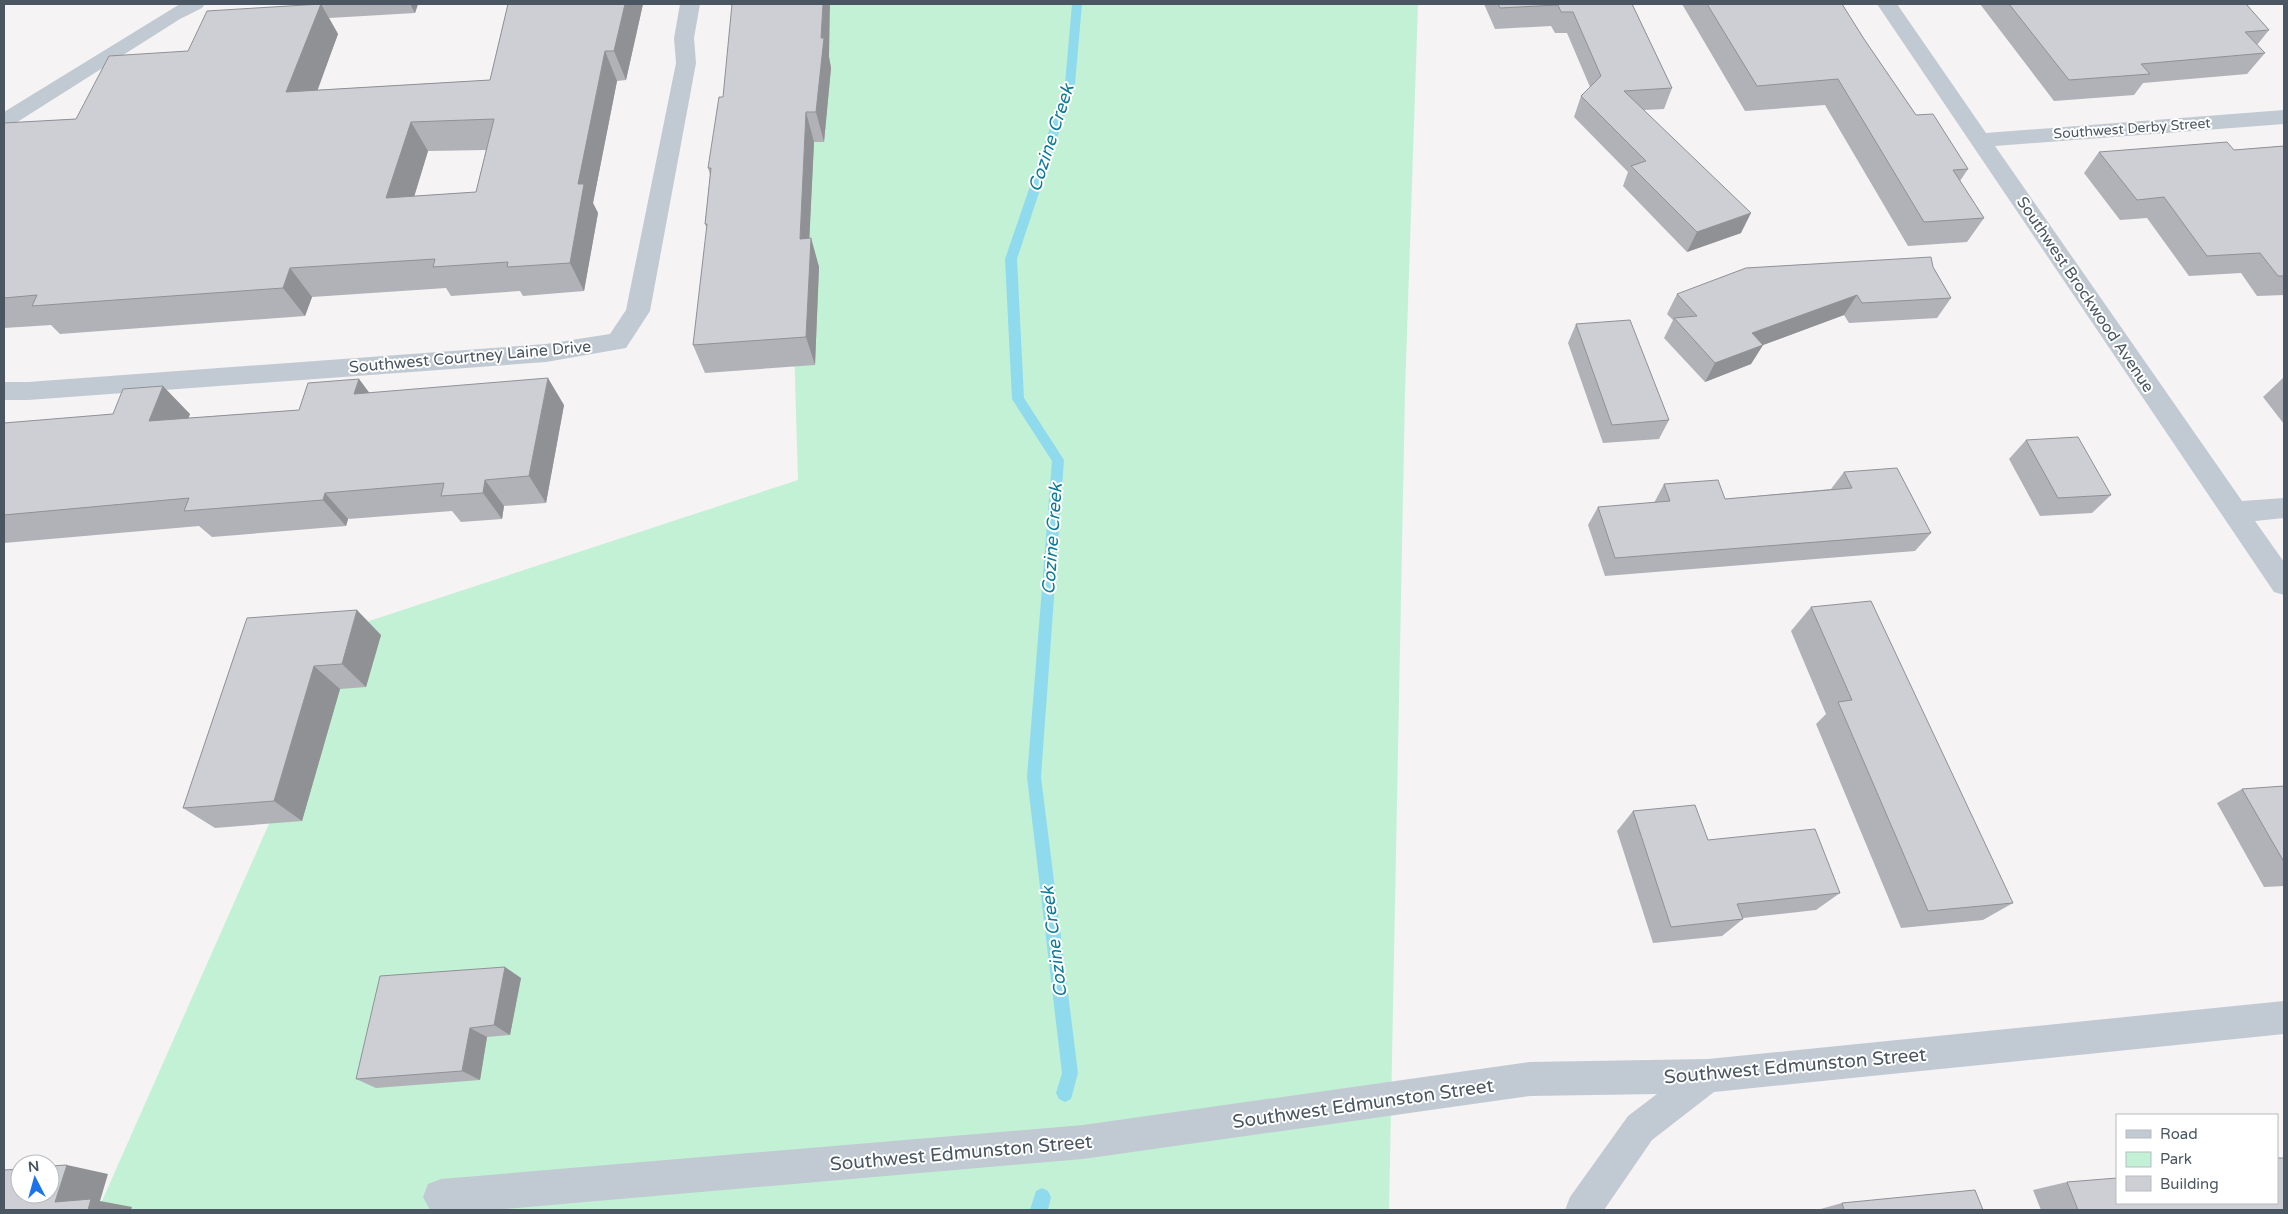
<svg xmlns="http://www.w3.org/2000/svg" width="2288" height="1214" font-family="'Varela Round',sans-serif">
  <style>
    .green { fill: #c3f1d5 }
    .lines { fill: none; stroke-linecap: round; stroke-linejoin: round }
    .stream { fill: #90daee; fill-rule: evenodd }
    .minor { fill: #c1cad2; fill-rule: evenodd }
    .wall { fill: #b0b2b7; fill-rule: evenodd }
    .shaded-wall { fill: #909195 }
    .building { fill: #cdcfd5; stroke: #909195; fill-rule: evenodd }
    .labels { text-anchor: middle; stroke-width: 4; stroke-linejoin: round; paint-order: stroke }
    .far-street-label { font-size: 14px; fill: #4a5661; stroke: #fff }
    .street-label { font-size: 16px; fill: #4a5661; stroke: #fff }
    .water-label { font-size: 18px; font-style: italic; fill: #0c7c9b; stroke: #fff }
    .near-street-label { font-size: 19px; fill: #4a5661; stroke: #fff }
  </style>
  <rect width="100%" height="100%" fill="#f5f3f3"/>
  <path class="green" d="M784,4H1418L1405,392L1389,1210H98L357,625L798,480Z"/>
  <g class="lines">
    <path class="stream" d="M1072,4H1082L1075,84L1017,259L1024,398L1064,460L1041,777L1078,1073L1071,1099L1065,1102L1059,1099L1056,1093L1062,1073L1027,777L1052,461L1012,399L1005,259L1065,84Z
      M1042,1188L1048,1191L1051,1197L1048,1210H1030L1036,1191Z"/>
    <path class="minor" d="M180,4H205L202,8L180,19L11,126L4,128V112Z
      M680,4H700L694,38L696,63L650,311L626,348L546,362L28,400H4V382H28L546,344L610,334L626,310L676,63L674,38Z
      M1877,4H1897L1986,133L2284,110V124L1995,146L2242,501L2284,498V518L2255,521L2284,562V595L2274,592Z
      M2284,1001V1034L1714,1092L1652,1140L1604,1210H1565L1570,1197L1628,1116L1657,1094L1530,1096L1083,1159L493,1210H430L423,1197L428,1184L441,1179L1083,1125L1530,1062L1708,1059Z"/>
  </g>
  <path class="wall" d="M301,4H418L415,13L329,18L338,34L317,90L490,80L508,4H643L626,80L617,81L593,203L598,213L584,291L523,296L520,291L451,296L446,288L312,297L305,316L60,334L51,325L4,328V123L76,119L188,51L302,5ZM486,150L476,192L414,196L428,151Z
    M1484,4H1632L1672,88L1664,109L1644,110L1741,233L1687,252L1623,186L1628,172L1574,117L1581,96L1590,87L1567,33H1555L1551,26L1495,29Z
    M1682,4H1842L1864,39L1916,115L1968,169L1960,181L1984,218L1967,242L1908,246L1825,105L1745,111Z
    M1980,4H2246L2269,30L2257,45L2265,53L2247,74L2143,83L2134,95L2054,101Z
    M829,57L831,68L824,142H814L809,238H811L819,267L815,365L705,373L693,345L707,229L705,224L710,175L708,168L723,97Z
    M2284,146V295L2257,296L2241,273L2189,276L2147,218L2120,220L2084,173L2099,152L2234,150Z
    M1933,267L1951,298L1937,318L1849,323L1844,315L1763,345L1751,364L1705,382L1664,338L1673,320L1667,314L1677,294Z
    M1576,324L1669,420L1659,439L1603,443L1568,343Z
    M2284,377V424L2263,397Z
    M359,379L369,393L564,405L546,503L504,506L502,519L461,522L452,511L348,519L346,526L212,537L199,526L4,543V423L190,414L188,418L299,410Z
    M2026,440L2111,495L2092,513L2040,516L2009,459Z
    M1844,472L1931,533L1915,551L1605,576L1588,525L1598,507L1654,503L1664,484L1725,499L1831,489Z
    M1811,607L2013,903L1983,920L1901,928L1816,724L1826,714L1791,631Z
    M247,618L381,635L366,687L340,689L302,821L215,828L183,808Z
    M2284,786V886L2264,887L2217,803L2242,789Z
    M1633,811L1708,840L1840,893L1816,910L1743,918V919L1722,936L1653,943L1617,831Z
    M521,978L510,1035L487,1037L480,1080L376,1088L356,1079Z
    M2067,1182L2117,1203L2284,1210H2041L2033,1190Z
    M1842,1203L1983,1210H1817Z"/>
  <path class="shaded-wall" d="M321,4L338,34L306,122L286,92Z
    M410,4H418L415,13Z
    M625,4H643L626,80L614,51Z
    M823,4H830L829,57L831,68L824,142L816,112L821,38Z
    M605,51L617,81L593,203L598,213L584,291L570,263L578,184Z
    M806,112L814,142L808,268L800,239Z
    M411,122L428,151L405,227L386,198Z
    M1751,213L1741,233L1687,252L1697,232Z
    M811,238L819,267L815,365L806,337Z
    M290,268L312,297L305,316L283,288Z
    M1857,295L1844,315L1763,345L1751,364L1705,382L1715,363L1752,333Z
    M548,378L564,405L546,503L529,476Z
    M359,379L380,407L354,394Z
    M163,386L190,414L177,449L149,421Z
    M485,480L504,506L502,519L483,493Z
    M325,493L348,519L346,526L323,500Z
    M357,610L381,635L366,687L342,664Z
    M314,666L340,689L302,821L274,801Z
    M505,967L521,978L510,1035L494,1025Z
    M470,1028L487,1037L480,1080L462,1071Z
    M67,1165L108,1174L100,1201L132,1207L131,1210H88L55,1202Z"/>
  <path class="building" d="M321,4L286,92L490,80L508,4H625L614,51H605L578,184H584L570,263L507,267L508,262L433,267L435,259L290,268L283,288L32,306L37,295L4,298V123L76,119L109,56L188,51L207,11ZM494,119L476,192L386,198L411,122Z
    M732,4H823L821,38H824L816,112H806L800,239L811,238L806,337L693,345L707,224H705L711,168H708L719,97H723Z
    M1498,4H1632L1672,88L1624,91L1751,213L1697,232L1631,166L1646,161L1581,96L1601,76L1573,12H1561L1558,5L1500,8Z
    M1707,4H1842L1864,39L1916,115L1933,114L1968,169L1953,170L1984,218L1924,222L1838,79L1757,86Z
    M2009,4H2246L2269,30L2245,32L2265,53L2141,64L2150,74L2069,80Z
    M2227,142L2234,150L2284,146V276H2278L2260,253L2207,256L2164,197L2137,200L2099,152Z
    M1931,257L1933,267L1951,298L1862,303L1857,295L1752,333L1763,345L1715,363L1674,318L1697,316L1677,294L1746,268Z
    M1630,320L1669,420L1612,425L1576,324Z
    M548,378L529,476L485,480L483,493L441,496L444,483L325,493L323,500L184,511L189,498L4,515V423L113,414L123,389L163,386L149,421L299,410L308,383L359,379L354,394Z
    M2078,437L2111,495L2058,498L2026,440Z
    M1897,468L1931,533L1615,558L1598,507L1670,501L1664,484L1718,480L1725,499L1852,488L1844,472Z
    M1871,601L2013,903L1928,911L1838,702L1852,700L1811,607Z
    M357,610L342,664L314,666L274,801L183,808L247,618Z
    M2284,786V862L2242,789Z
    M1695,805L1708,840L1815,829L1840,893L1737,904L1743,919L1671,927L1633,811Z
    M505,967L494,1025L470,1028L462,1071L356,1079L380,976Z
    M2277,1158H2284V1210H2078L2067,1182L2117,1178V1203H2277Z
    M67,1165L55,1202L91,1199L88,1210H4V1170L20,1169V1194H50V1166Z
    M1975,1190L1983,1210H1844L1842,1203Z"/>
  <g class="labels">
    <g class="far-street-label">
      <text transform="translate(2132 128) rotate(-4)" y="5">Southwest Derby Street</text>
    </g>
    <g class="street-label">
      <text transform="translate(2086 294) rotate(56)" y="6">Southwest Brockwood Avenue</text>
      <text transform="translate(470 356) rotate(-5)" y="6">Southwest Courtney Laine Drive</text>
    </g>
    <g class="water-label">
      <text transform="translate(1051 138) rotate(-72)" y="6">Cozine Creek</text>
      <text transform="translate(1052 539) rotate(-86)" y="6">Cozine Creek</text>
      <text transform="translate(1054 942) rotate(-97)" y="6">Cozine Creek</text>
    </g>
    <g class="near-street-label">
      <text transform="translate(1795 1065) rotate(-5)" y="7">Southwest Edmunston Street</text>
      <text transform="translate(1363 1103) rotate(-8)" y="7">Southwest Edmunston Street</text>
      <text transform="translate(961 1152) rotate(-5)" y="7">Southwest Edmunston Street</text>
    </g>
  </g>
  <rect width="2288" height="1214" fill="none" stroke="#4a5661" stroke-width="10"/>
  <rect x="2116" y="1114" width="162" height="90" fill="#ffffff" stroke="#b7bbc0"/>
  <rect x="2126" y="1130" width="25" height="8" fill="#c1cad2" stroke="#b7bbc0"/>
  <text x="2160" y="1139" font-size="15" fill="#4a5661">Road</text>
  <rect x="2126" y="1152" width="25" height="15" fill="#c3f1d5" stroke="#b7bbc0"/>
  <text x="2160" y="1164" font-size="15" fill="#4a5661">Park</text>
  <rect x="2126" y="1176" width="25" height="15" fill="#cdcfd5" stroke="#b7bbc0"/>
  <text x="2160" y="1189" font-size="15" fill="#4a5661">Building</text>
  <g transform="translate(35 1179) rotate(354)"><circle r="24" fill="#ffffff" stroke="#b7bbc0"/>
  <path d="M0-4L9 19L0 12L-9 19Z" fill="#1a73e8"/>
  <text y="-8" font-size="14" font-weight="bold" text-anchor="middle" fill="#4a5661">N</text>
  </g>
</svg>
